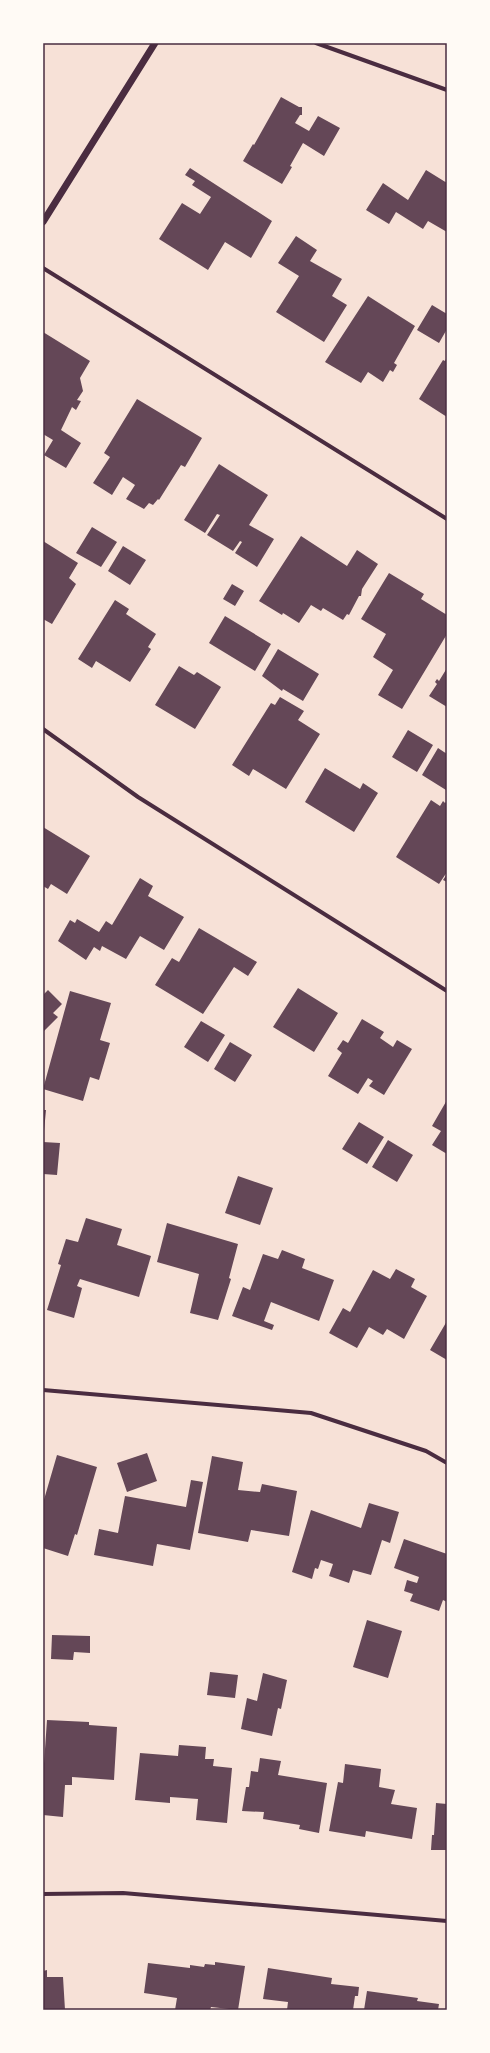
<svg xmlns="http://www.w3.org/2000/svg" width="490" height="2053" font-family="Manrope,sans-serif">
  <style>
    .building { fill: #644757 }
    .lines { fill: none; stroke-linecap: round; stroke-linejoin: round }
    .minor { stroke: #4a2c40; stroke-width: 4 }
    .tertiary { stroke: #4a2c40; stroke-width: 7 }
    .neatline { fill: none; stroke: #4a2c40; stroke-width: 1.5 }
  </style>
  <rect width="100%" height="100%" fill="#f7e1d7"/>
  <path class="building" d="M281,97L299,107H302V115H300L295,123L309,131L318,116L340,128L324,156L303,143L290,166L292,167L282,184L243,161L253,144L254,145Z
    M190,168L272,221L251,258L225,242L208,270L159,239L182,203L200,214L211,197L192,185L195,181L185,175Z
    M426,170L447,183V232L428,221L423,229L396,212L389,224L366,210L383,183L408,200Z
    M296,236L317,250L310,261L342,279L332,296L347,305L324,342L276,312L299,276L278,263Z
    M368,296L415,326L394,363L397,365L393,372L390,370L383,382L368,372L361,383L325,362Z
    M432,305L447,314V329L439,343L417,330Z
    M43,332L90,361L80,378L83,391L77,400L81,401L76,410L72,407L61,430L81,443L66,468L44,455L53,440L43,434Z
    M447,357V417L419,399L443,360L445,361Z
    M137,399L202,438L185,467L181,465L159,500L158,499L153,505L149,503L144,509L126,499L135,485L123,477L112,495L93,483L110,457L104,453Z
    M219,464L268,495L249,525L274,539L257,567L235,553L242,542L240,541L233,551L207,535L220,515L217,514L205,533L184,520Z
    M92,527L117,542L101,567L76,553Z
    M301,536L347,566L357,550L378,564L362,589L361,596H359L349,615L347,614L343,620L323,608L321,611L311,605L299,623L283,613L282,615L259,601Z
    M43,541L78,563L69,578L76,584L52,624L43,619Z
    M123,546L146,560L130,585L108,571Z
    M389,573L424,594L421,599L447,615V634L402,709L378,695L393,670L373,657L386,634L361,619Z
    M232,584L244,591L235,606L223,599Z
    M115,600L129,609L126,614L156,634L148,647L151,649L130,682L96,661L92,668L78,659Z
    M225,616L271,644L255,671L209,643Z
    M278,649L319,674L303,701L283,689L282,691L262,676Z
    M179,666L194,675L197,672L221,687L195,729L155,705Z
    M447,668V707L429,696L437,684L435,682L437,679L439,681Z
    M280,697L304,711L298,720L320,734L286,789L253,769L249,776L232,765L271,703L275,705Z
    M408,730L433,745L417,772L392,757Z
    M438,748L447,754L446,790L422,775Z
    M325,768L360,789L363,783L378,793L354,832L305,802Z
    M431,800L440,806L443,801L445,803L447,801V872L439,884L396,857Z
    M43,827L90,856L67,894L51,884L48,889L43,886Z
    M447,874V882L443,880Z
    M140,878L153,886L148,896L184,917L164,950L140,936L126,959L102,946L100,951L94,947L86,960L58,941L70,920L75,923L77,919L99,932L106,921L112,925Z
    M199,928L257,962L248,976L234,967L203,1014L155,985L172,958L179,962Z
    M298,988L338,1013L314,1052L273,1027Z
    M48,990L62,1004L53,1013L58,1017L43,1032V995Z
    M70,991L111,1003L100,1040L110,1043L99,1080L90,1077L83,1101L43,1089Z
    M362,1019L384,1032L380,1038L393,1047L397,1040L412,1049L384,1095L369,1086L373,1081L368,1078L358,1094L328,1076L342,1053L337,1049L343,1040L348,1043Z
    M201,1021L225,1035L208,1062L184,1047Z
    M230,1042L252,1055L235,1082L214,1069Z
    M447,1100V1154L432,1145L441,1131L432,1126Z
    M43,1110H46L44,1131H43Z
    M359,1122L384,1137L367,1164L342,1149Z
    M388,1140L413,1155L397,1182L372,1167Z
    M43,1142L60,1143L57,1175L43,1174Z
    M238,1176L273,1188L260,1225L225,1213Z
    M86,1218L122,1229L117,1245L151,1256L139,1297L80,1279L77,1286L82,1288L74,1318L47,1310L61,1265L58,1264L66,1239L78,1242Z
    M167,1223L238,1244L229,1278L231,1279L218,1320L190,1313L199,1274L157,1262Z
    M282,1250L305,1259L302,1268L334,1280L319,1321L271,1302L264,1321L274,1325L272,1330L232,1316L243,1287L250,1290L263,1254L278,1259Z
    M396,1269L415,1279L411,1287L427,1296L404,1339L387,1329L383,1335L369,1327L357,1348L329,1333L343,1308L350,1312L373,1270L390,1279Z
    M447,1321V1360L430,1350Z
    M147,1453L157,1481L127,1492L117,1463Z
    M57,1455L97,1467L77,1535L75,1534L68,1556L43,1548V1503Z
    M212,1456L243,1462L238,1490L260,1492L262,1484L297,1491L289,1536L251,1530L248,1542L198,1533Z
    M191,1480L203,1482L190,1550L157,1544L153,1566L94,1555L99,1529L118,1533L125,1496L186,1507Z
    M369,1503L399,1512L390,1543L382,1540L371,1575L353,1570L349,1583L329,1576L333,1564L321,1560L318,1569L315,1568L312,1579L292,1572L311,1510L361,1528Z
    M404,1539L447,1554V1602L443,1600L439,1611L410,1601L413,1594L404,1591L407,1580L417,1583L419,1577L394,1568Z
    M367,1620L402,1631L388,1678L353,1667Z
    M52,1635L90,1636V1653L74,1652L73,1660L51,1659Z
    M210,1672L238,1675L235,1698L207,1695Z
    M263,1673L287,1680L281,1709L278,1708L272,1736L241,1729L247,1698L257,1701Z
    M47,1720L89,1722V1725L117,1727L114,1780L72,1777V1785H65L63,1817L43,1815V1778Z
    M179,1745L206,1747L205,1759H214L213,1766L232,1768L227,1823L196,1820L198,1799L170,1797V1803L135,1800L140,1753L178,1756Z
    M260,1758L281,1761L278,1775L327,1783L319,1833L299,1829L300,1825L263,1819L264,1812L242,1811L246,1787H249L251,1771L258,1772Z
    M345,1764L381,1769L379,1787L395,1790L391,1804L417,1808L412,1839L366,1831L365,1837L329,1831L338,1782L343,1783Z
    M436,1803L447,1804V1850H431L432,1835H434Z
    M215,1962L245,1966L238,2010L211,2007L210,2010H175L177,1998L144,1993L148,1963L190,1968V1965L204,1967L205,1964L215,1965Z
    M268,1968L332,1978L331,1984L359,1987L358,1996H355L353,2010H287L288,2002L263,1999Z
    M47,1970V1977H63L65,2010H43V1971Z
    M367,1991L418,1998L417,2001L439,2004L438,2010H364Z"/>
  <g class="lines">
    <path class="minor" d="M316,43L447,90
      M43,268L447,519
      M43,729L138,797L447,991
      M43,1390L311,1413L426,1451L447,1463
      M43,1894L123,1893L447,1921"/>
    <path class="tertiary" d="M43,222L155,43"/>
  </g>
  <rect width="490" height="2053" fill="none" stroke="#fffaf5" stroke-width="88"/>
  <rect x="44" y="44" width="402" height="1965" class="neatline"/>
</svg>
